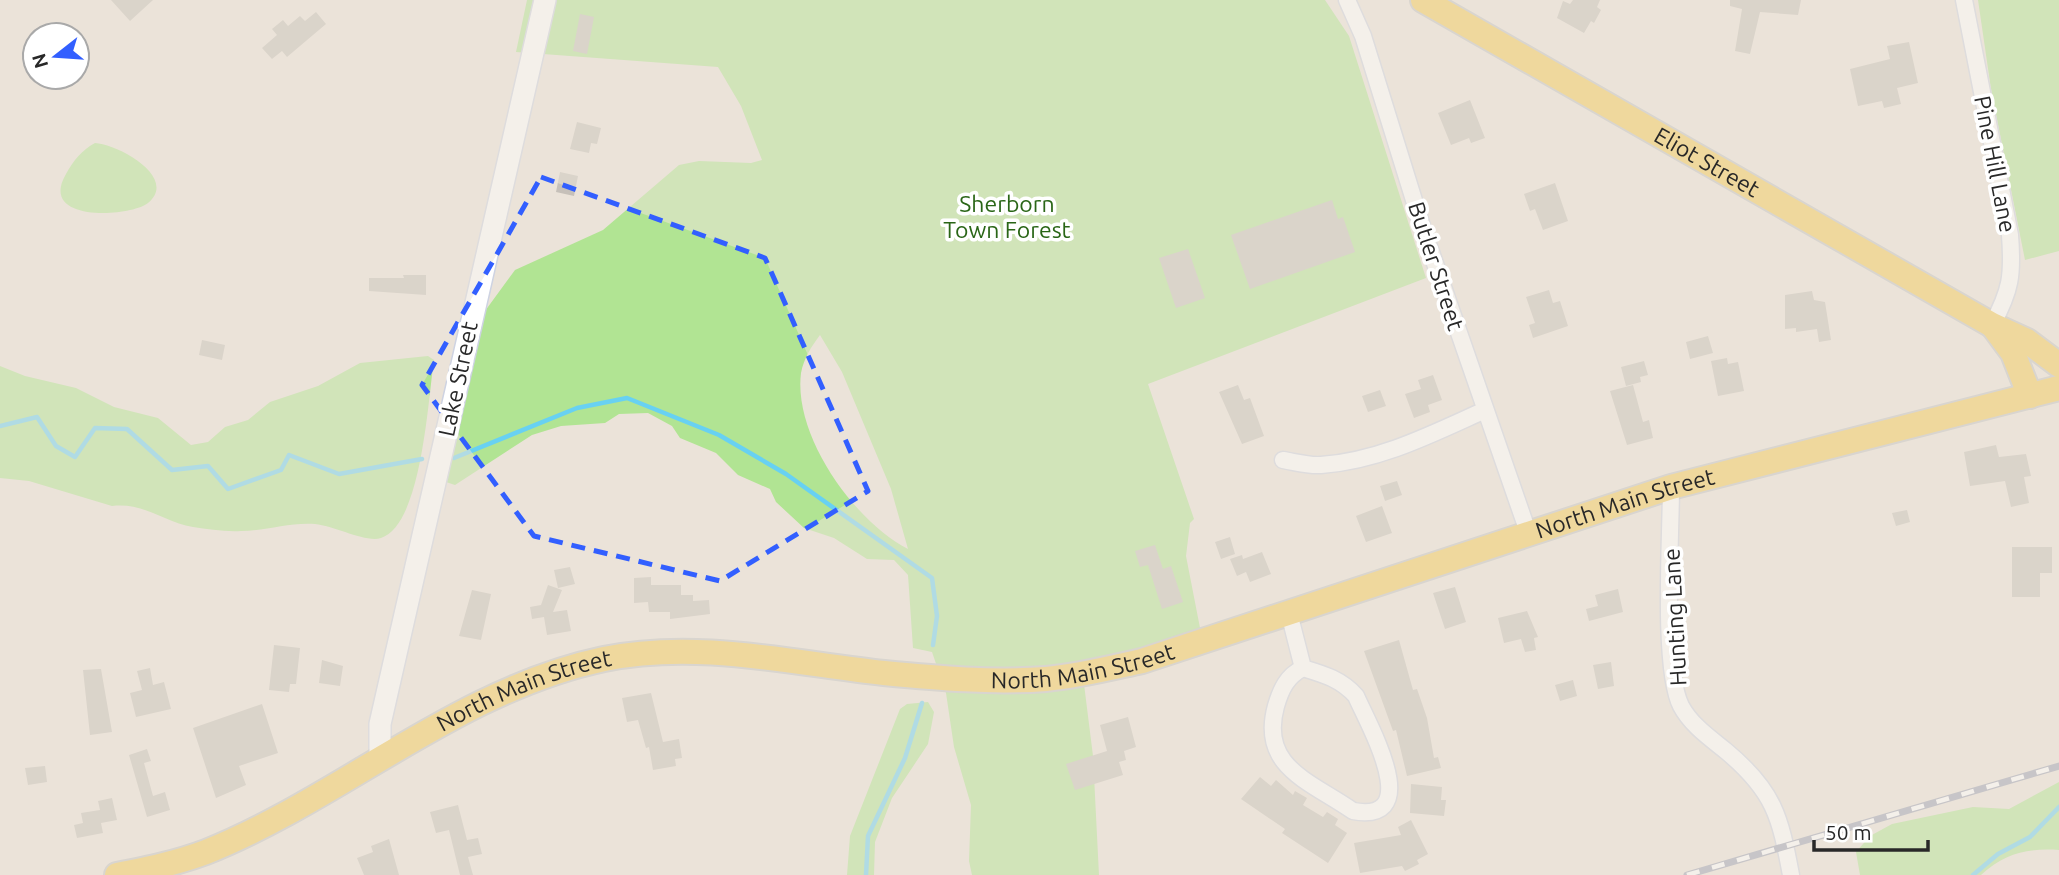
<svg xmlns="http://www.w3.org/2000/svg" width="2059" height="875" font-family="Ubuntu,sans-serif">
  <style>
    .green { fill: #b1e493; fill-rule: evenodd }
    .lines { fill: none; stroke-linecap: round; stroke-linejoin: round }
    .stream { stroke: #68d1f2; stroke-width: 4.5 }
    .building { fill: #c6c0b9 }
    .street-casing { stroke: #ced3e2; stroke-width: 19 }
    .secondary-casing { stroke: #ced3e2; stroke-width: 24 }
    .primary-casing { stroke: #c3c3c3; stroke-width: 28 }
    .street { stroke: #fff; stroke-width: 16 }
    .secondary { stroke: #fff; stroke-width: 21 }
    .primary { stroke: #f4ca55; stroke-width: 24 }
    .rail-casing { stroke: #9ca0b3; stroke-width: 7 }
    .rail { stroke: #fff; stroke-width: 4.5; stroke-dasharray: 13; stroke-linecap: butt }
    .marked { fill: none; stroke: #325fff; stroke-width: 5; stroke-dasharray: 14 9; stroke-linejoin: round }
    .labels { text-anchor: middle; stroke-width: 7; stroke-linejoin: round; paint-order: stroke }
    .street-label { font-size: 23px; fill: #282828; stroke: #fff }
    .park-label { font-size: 23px; fill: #2a6617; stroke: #fff }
  </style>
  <rect width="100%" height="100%" fill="#ebe3d9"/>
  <path class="green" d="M527,0H1325L1349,36L1426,278L1148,384L1194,519L1190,523L1186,556L1201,633L1084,684L1093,756L1099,875H972L969,861L971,805L954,747L946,693L932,652L913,648L908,575L894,560L867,559L834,538L804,528L776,502L770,489L738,475L716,453L680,438L672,426L648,413L619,414L605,423L561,426L532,435L455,485L446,482L452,440L485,311L515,270L603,230L679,165L699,161L751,163L762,160L741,106L718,67L516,52ZM820,335L842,372L891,489L908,549C855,522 793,436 801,373C804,358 811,347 820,335Z
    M1978,0H2059V251L2025,260L1991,89Z
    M95,143C117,144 179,177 148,203C131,217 37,223 66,174C73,161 82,150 95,143Z
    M428,356L434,360C428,398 422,525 381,538C366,543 335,526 315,524C290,522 265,531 241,531C225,532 208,529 193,527C165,523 145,502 112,506L29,481L0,478V366L25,376L76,388L114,407L158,418L191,445L208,442L225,427L248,420L270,402L318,386L360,363Z
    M928,702L934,712L928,744L892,798L875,842L874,875H847L850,836L900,709L907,704Z
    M2059,782V850C2027,848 2005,853 1981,875H1860L1856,852L1870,836L1892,824L1973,807L2009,809Z"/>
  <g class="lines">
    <path class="stream" d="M0,426L37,417L56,446L75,457L95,428L127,429L172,470L208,466L228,489L281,470L289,455L339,474L422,459
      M454,458L577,408L627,398L719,435L786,474L932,578L937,616L933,645
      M866,875L868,836L905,758L922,703
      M1973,875L1998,854L2030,837L2059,807"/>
  </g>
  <path class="building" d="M111,0H153L130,21Z
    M1573,0H1600L1597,7L1601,10L1594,23L1591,21L1584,33L1557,18L1563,1L1570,4Z
    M1730,0H1801L1798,15L1760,12L1750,54L1735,51L1742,9L1730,6Z
    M316,12L326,24L287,57L282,51L272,59L262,48L277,35L272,29L283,20L288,26L300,16L305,21Z
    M580,14L594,17L587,54L573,51Z
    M1909,42L1918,83L1897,88L1901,104L1884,108L1882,101L1858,106L1850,69L1890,59L1887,46Z
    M1470,100L1485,138L1471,143L1469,138L1451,145L1438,113Z
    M577,122L601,128L597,144L591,143L589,153L570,149Z
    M560,172L578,176L574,196L556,192Z
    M1555,183L1568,221L1543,230L1535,209L1530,211L1524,194Z
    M1332,200L1338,219L1343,217L1355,252L1250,289L1231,235Z
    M1188,249L1205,298L1176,308L1159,258Z
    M403,275H426V295L369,291V278H404Z
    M1549,290L1553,303L1560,301L1568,326L1533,338L1529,325L1535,323L1526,297Z
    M1812,291L1814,300L1825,302L1831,340L1819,342L1817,329L1796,332V328L1785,329V295Z
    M1708,336L1713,353L1690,359L1686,342Z
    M202,340L225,345L222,360L199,355Z
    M1727,358L1728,364L1738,362L1744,391L1718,396L1711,361Z
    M1644,361L1648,375L1640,377L1641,382L1626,386L1621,367Z
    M1433,375L1442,400L1428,405L1430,412L1414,418L1405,394L1421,389L1418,380Z
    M1238,385L1244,400L1250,398L1264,436L1242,444L1219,392Z
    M1633,385L1643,422L1649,420L1653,438L1627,445L1610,391Z
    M1380,390L1386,406L1368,412L1362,396Z
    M1996,445L1999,457L2026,454L2031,476L2024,477L2029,503L2011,507L2005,481L1970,486L1964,452Z
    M1397,481L1402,495L1385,501L1380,486Z
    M1382,506L1392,533L1366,542L1356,516Z
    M1907,510L1910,522L1896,526L1892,513Z
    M1230,537L1235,554L1221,559L1215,542Z
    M1155,545L1163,569L1171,566L1183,602L1162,609L1148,565L1140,567L1135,551Z
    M2012,547H2052V573H2040V597H2012Z
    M1262,552L1271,574L1250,582L1246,572L1237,576L1230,559L1242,555L1243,559Z
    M570,567L575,584L558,588L554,570Z
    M651,577V585H681V595H693V601L709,600L710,614L670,619V612H649L648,602L634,603V578Z
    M548,585L562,590L553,612L567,610L571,631L547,635L544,617L532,619L530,607L541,605Z
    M1455,587L1466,622L1445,629L1433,593Z
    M1618,589L1623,612L1589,621L1586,609L1598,606L1595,595Z
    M472,590L491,594L481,640L459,636Z
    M1527,611L1538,637L1534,638L1536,650L1525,652L1521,639L1504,643L1498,618Z
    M1399,640L1413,690L1417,689L1427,718L1434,758L1438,757L1441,768L1407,776L1396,730L1393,731L1364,651Z
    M274,645L300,648L296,684H290L289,692L269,690Z
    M322,660L343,666L340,686L319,683Z
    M1611,662L1614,686L1598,689L1593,665Z
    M150,668L153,685L164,682L171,709L136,717L130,693L142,690L137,671Z
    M101,669L112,732L90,735L83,670Z
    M1573,680L1577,696L1560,701L1555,685Z
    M651,693L663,742L679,739L682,758L675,759L676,766L653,770L649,747L646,748L638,720L627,722L622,698Z
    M262,704L278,753L239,766L246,785L216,798L193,728Z
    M1128,717L1136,747L1124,751L1126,760L1119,762L1123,775L1075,790L1066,764L1107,751L1100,725Z
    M147,749L151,761L144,763L153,796L165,792L170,810L147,817L129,755Z
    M45,766L47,782L28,785L25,768Z
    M1260,777L1271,786L1276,780L1293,795L1295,791L1307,798L1303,805L1323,817L1327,812L1338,819L1335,825L1347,833L1328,863L1282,833L1285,829L1241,799Z
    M1411,784L1442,787L1441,800H1446L1444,816L1410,813Z
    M112,798L117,820L101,823L103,833L77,838L74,825L83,823L81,813L100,810L98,801Z
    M458,805L467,840L478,838L482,854L468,857L473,875H460L449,830L436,833L430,812Z
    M1411,820L1428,854L1417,860L1419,864L1405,871L1402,866L1360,873L1354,843L1401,835L1398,827Z
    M389,839L399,875H364L357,858L373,852L371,846Z"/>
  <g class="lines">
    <defs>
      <path id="street" d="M1347,0L1363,36L1422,226L1528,532
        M1964,0L2010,235C2013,275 2011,290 1992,325
        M1283,460C1295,462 1309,466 1321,465C1379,461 1432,434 1485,410
        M1671,487C1671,535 1662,668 1681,706C1691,725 1710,738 1726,751C1774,791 1780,816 1791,875
        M1289,613L1303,668
        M1303,668C1323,674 1341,679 1356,696C1368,724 1426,824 1353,811C1310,781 1259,767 1276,706C1281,689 1287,676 1303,668Z"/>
      <path id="secondary" d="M380,758V724L545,0"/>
      <g id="primary">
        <path id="s1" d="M1423,0L1992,325L2027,341L2059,365"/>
        <path d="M1993,326L2013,353L2030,396"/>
        <path id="s2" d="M117,875C147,869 177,863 206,852C343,797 457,690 604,659C697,640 792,663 884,673C937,678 993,683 1046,679C1079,676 1110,668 1142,661L1671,487L2059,388"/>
      </g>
    </defs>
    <use href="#street" class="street-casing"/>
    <use href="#secondary" class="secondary-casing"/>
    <use href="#primary" class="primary-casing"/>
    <use href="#street" class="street"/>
    <use href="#secondary" class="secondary"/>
    <use href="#primary" class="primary"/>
    <defs>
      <path id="rail" d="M1687,875L2059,766"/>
    </defs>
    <use href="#rail" class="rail-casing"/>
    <use href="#rail" class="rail"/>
  </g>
  <path d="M0 0H2059V875H0ZM541,177L765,258L868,491L720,581L534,536L422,385Z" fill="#ebe3d9" fill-opacity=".55" fill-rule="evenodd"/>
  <path class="marked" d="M541,177L765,258L868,491L720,581L534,536L422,385Z"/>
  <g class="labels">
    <g class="street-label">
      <text dy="8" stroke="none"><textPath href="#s1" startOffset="327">Eliot Street</textPath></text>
      <text transform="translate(1995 164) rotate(79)" y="8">Pine Hill Lane</text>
      <text transform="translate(1436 266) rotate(72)" y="8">Butler Street</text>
      <text transform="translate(458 379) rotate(-78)" y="8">Lake Street</text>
      <text dy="8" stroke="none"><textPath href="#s2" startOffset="1586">North Main Street</textPath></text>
      <text transform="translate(1675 617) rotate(-93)" y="8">Hunting Lane</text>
      <text dy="8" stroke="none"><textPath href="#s2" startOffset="1018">North Main Street</textPath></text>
      <text dy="8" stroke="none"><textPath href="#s2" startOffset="450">North Main Street</textPath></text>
    </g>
    <g class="park-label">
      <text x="1007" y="212">Sherborn<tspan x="1007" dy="26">Town Forest</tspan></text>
    </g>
  </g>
  <g transform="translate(56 56) rotate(253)"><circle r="33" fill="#ffffff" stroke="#a9a9a9" stroke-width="2"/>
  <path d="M0-5L12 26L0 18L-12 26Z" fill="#325fff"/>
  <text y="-10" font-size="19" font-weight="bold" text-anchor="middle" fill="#282828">N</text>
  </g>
  <path d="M1814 840v10h114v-10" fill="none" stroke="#282828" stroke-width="3.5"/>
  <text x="1825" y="840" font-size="21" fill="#282828" stroke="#ffffff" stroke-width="5" paint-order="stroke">50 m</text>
</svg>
